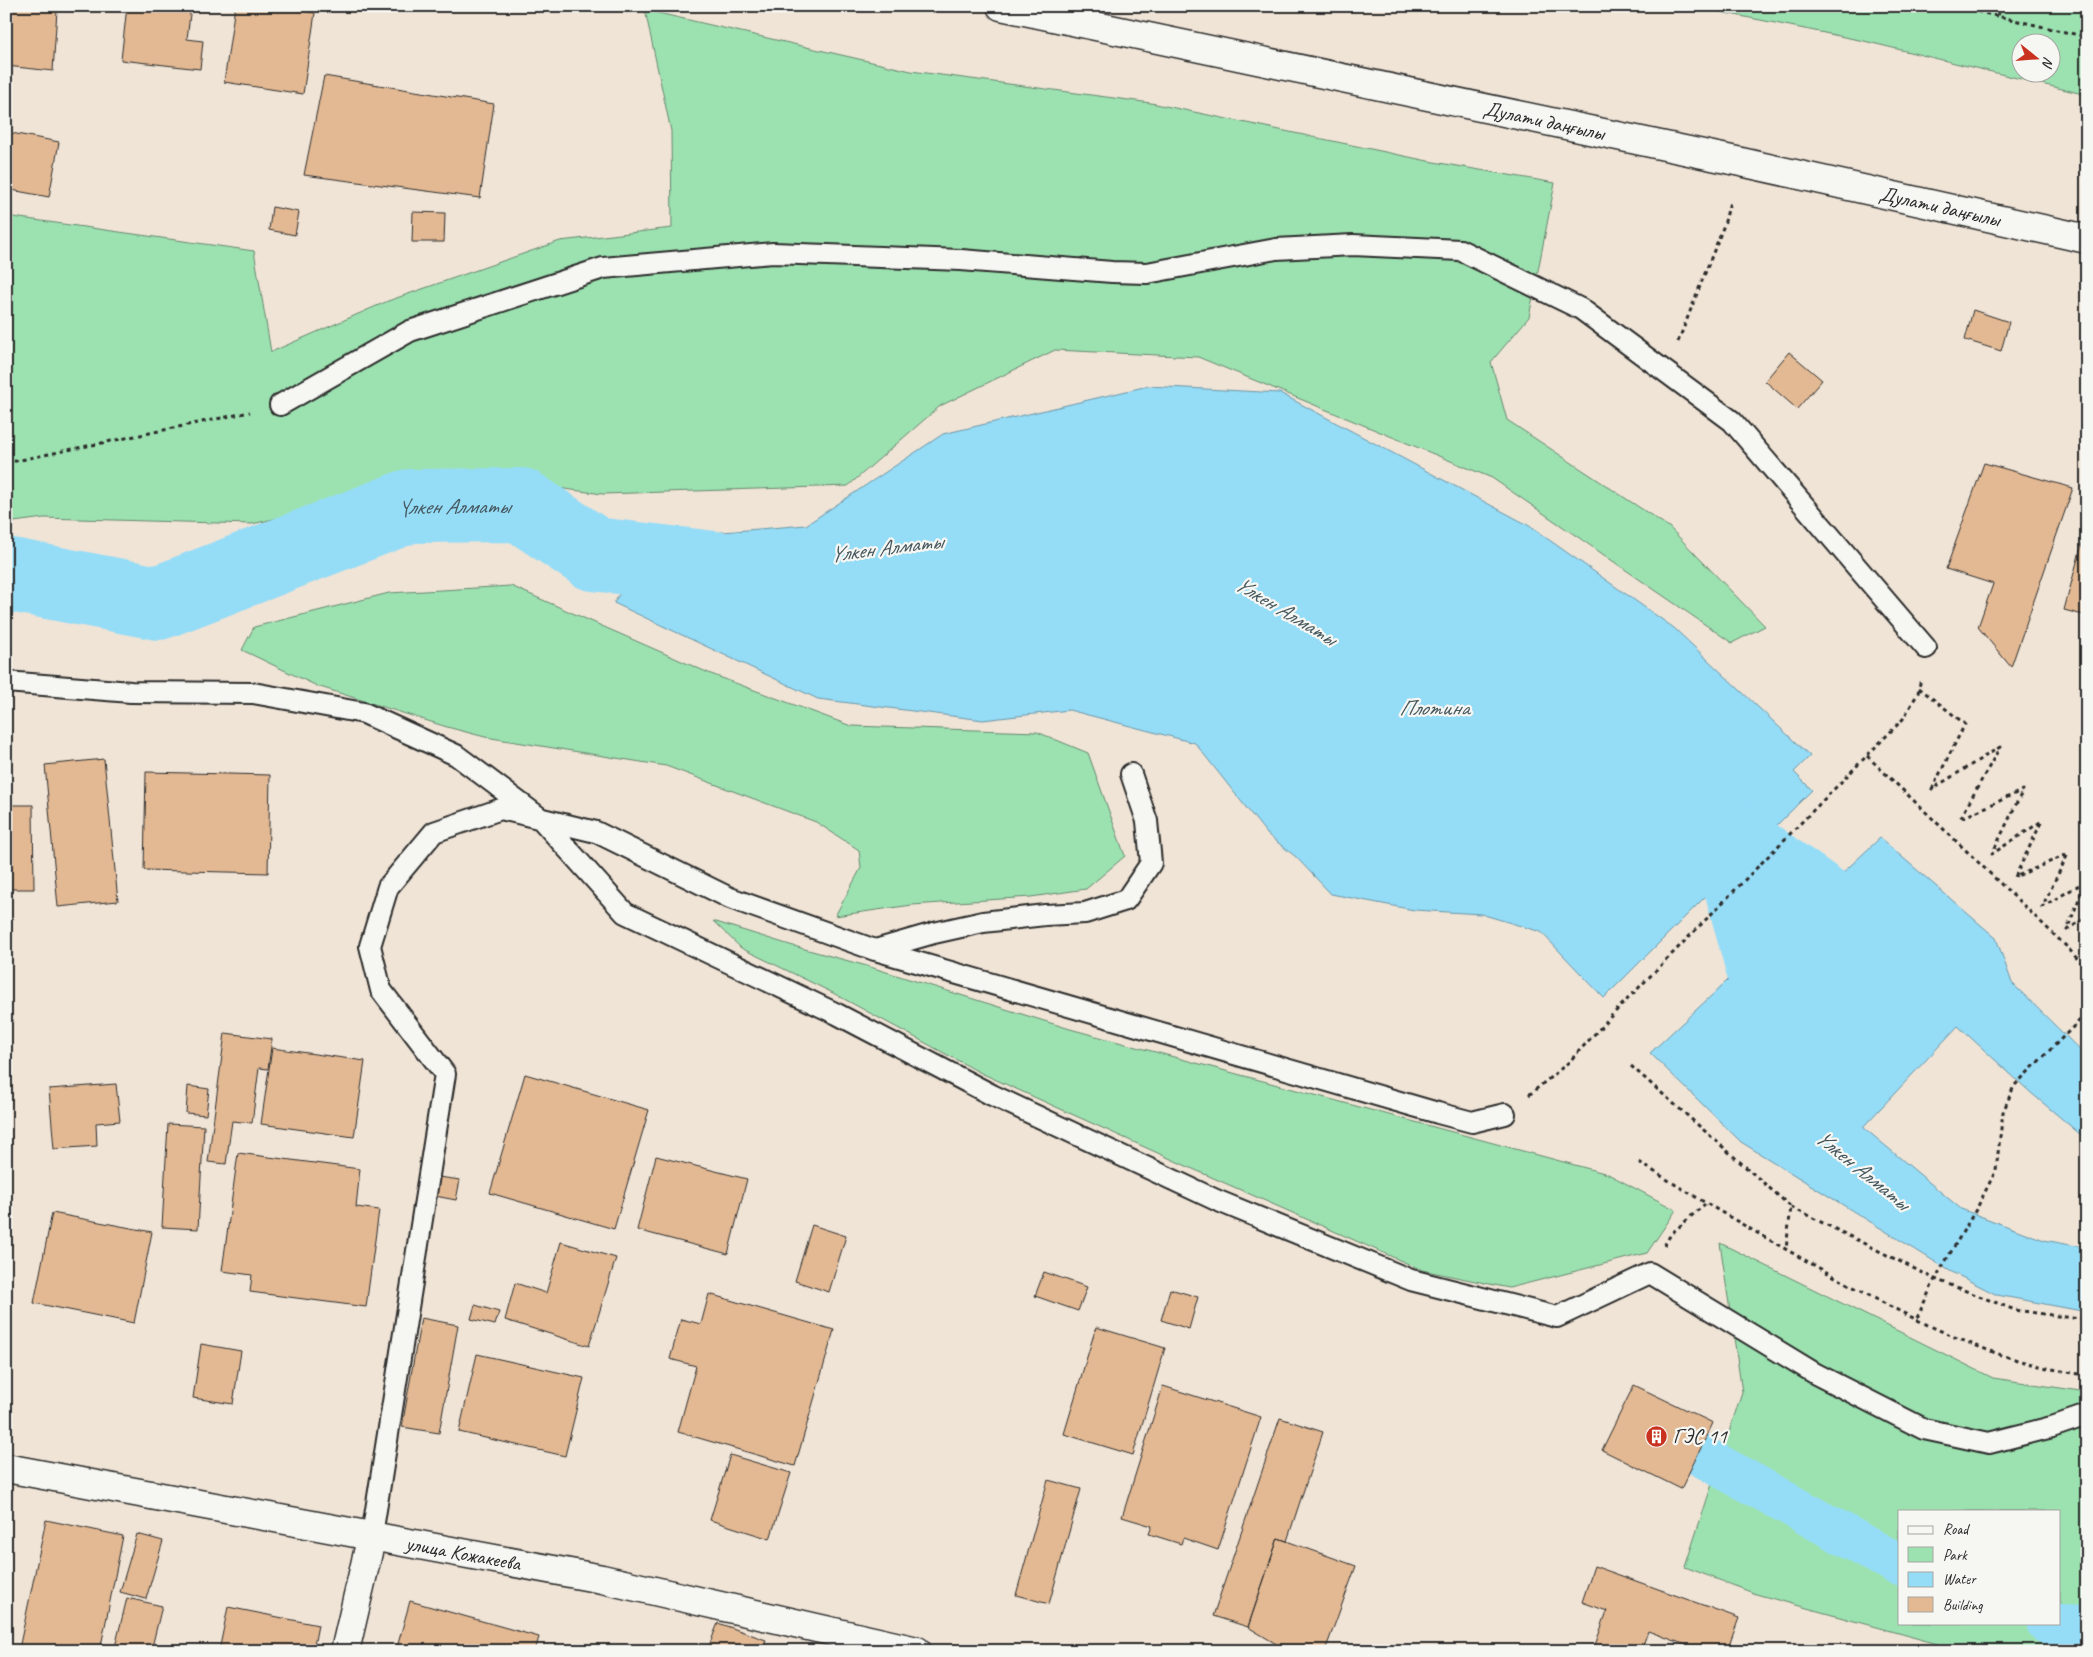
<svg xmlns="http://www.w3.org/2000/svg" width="2093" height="1657" font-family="Caveat,sans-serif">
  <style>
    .green { fill: #9ce2b0; stroke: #64866e; fill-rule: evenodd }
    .water { fill: #95dcf7; stroke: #6b95a5 }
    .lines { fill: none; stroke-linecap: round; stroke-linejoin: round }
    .canal { stroke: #95dcf7; stroke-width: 42 }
    .river { stroke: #95dcf7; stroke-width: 74 }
    .building { fill: #e3b993; stroke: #2b2b2b }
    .service-casing { stroke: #2b2b2b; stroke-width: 24 }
    .minor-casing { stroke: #2b2b2b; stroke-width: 31 }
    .tertiary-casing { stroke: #2b2b2b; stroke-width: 31 }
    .secondary-casing { stroke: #2b2b2b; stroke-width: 31 }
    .path { stroke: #2b2b2b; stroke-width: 3; stroke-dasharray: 4 4; stroke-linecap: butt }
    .service { stroke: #f6f6f2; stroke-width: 20 }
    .minor { stroke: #f6f6f2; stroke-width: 28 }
    .tertiary { stroke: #f6f6f2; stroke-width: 28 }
    .secondary { stroke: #f6f6f2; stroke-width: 28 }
    .labels { text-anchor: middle; stroke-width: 4.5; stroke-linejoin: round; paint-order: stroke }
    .street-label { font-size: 21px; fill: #2b2b2b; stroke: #f6f6f2 }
    .poi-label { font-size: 21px; fill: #2b2b2b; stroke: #f6f6f2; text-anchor: start }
    .water-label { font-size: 22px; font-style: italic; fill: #46575e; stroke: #f6f6f2 }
  </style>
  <rect width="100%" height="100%" fill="#f0e4d6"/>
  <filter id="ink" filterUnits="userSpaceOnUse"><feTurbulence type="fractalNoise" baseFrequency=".02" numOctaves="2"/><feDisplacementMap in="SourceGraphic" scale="10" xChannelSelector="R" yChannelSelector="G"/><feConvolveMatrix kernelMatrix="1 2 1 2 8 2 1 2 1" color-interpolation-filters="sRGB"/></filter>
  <g filter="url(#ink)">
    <path class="green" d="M1691,6H2087V95L1864,41ZM2050,42V72H2020V42Z
      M645,10L911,71L1151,103L1428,161L1555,183L1529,317L1491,362L1507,420L1669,527L1765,626L1732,643L1492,478L1198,357L1055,350L940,406L848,486L603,494L434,472L404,489L252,524L44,518L6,523V216L254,251L271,352L388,301L560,241L672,228L671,131Z
      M511,586L711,674L851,726L1037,732L1088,753L1125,856L1086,889L1031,897L912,905L835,916L861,868L859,850L816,822L666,766L485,737L447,727L317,686L242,650L254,627L389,593Z
      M713,921L790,945L867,966L1070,1029L1608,1174L1676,1210L1647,1253L1509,1288L1422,1270L1193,1169L981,1073L833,993L741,948Z
      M1720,1243L1993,1378L2087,1392V1651H1963L1756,1594L1685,1567L1742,1392ZM1899,1511H2059V1623H1899Z"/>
    <path class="water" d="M1148,386L1280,393L1528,525L1674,628L1810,756L1794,772L1812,790L1604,998L1541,932L1481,914L1414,910L1331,894L1296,857L1267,834L1195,743L1069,710L983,720L818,699L614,603L652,538L806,525L943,434Z
      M1880,838L1996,938L2012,983L2087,1057V1140L2030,1092L1958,1026L1863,1127L1961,1209L2044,1240L2087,1248V1312L1997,1295L1950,1271L1741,1142L1650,1053Z"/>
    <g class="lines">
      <path class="canal" d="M1698,1454L1899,1565
        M2047,1623L2058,1626L2087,1627"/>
      <g class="river">
        <path id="s1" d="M6,574L158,603L409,506L521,505L594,554L731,570L740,568"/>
        <path d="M1671,787L1727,835L1899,956"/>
        <path d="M1727,835L1785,1050"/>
      </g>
    </g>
    <path class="building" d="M6,6H39V9L57,10L53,71L6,66Z
      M127,6H191L187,39L203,41L200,69L121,60Z
      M235,6H270L315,13L303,94L224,82Z
      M324,76L494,104L480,198L304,175Z
      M6,132L59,142L49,197L6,189Z
      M272,207L299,212L295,235L269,230Z
      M413,212L445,213L444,242H412Z
      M1973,310L2009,322L2001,351L1965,340Z
      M1789,352L1822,380L1797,409L1765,381Z
      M1984,463L2073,488L2011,667L1978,627L1993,584L1946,569Z
      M2087,525V616L2064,610Z
      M104,759L118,901L58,907L45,765Z
      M146,772L270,775L268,873L144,870Z
      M6,805H33L34,889H6Z
      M225,1033L272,1039L268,1069L259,1068L252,1123L232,1121L226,1164L208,1162Z
      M272,1048L365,1061L354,1137L261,1124Z
      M525,1074L649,1110L614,1229L490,1193Z
      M116,1084L120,1121L96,1123L97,1146L54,1149L49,1089Z
      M188,1086L209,1089L206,1115L186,1113Z
      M168,1124L204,1126L198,1229L162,1227Z
      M238,1153L360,1169L356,1207L379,1210L366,1307L250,1292L252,1275L222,1271Z
      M656,1156L747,1179L728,1254L637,1230Z
      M439,1177L460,1180L456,1200L435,1196Z
      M52,1213L152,1232L134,1323L34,1303Z
      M812,1225L846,1236L829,1292L795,1281Z
      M561,1242L616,1258L589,1346L505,1320L515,1283L546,1293Z
      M1044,1272L1087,1287L1078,1311L1035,1296Z
      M1170,1289L1198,1297L1189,1329L1161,1320Z
      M709,1294L834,1330L795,1466L678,1432L696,1366L670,1359L681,1319L701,1324Z
      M475,1305L499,1312L495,1325L471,1319Z
      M421,1318L458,1325L439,1433L402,1427Z
      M1096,1327L1165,1348L1133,1455L1064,1434Z
      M201,1344L241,1351L233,1404L193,1398Z
      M477,1354L584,1378L565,1456L459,1432Z
      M1634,1385L1713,1423L1681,1489L1602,1450Z
      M1163,1386L1261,1417L1218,1550L1183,1538L1181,1544L1149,1534L1152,1526L1122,1517Z
      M1280,1418L1323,1432L1287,1541L1278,1538L1248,1627L1213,1616Z
      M730,1455L791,1473L770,1539L710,1520Z
      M1048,1480L1081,1489L1049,1604L1016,1595Z
      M46,1520L123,1536L100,1651L19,1649Z
      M137,1534L163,1541L146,1599L120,1592Z
      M1278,1538L1356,1566L1325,1651H1288L1248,1627Z
      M1594,1566L1739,1618L1727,1651H1702L1648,1631L1641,1651H1593L1607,1611L1582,1602Z
      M127,1598L162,1606L151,1651H114Z
      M410,1601L539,1637L535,1651H396Z
      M228,1607L318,1625L313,1651H219Z
      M718,1623L766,1640L762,1651H707Z"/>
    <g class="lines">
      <defs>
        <path id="service" d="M280,405L410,331L603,268L773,253L961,260L1112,272L1147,273L1276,249L1353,245L1460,250L1581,309L1732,421L1926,648
          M6,682L131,692L253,693L364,713L456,755L540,818L625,913L837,1014L992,1095L1216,1200L1411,1280L1557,1317L1650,1273L1816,1374L1924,1429L1989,1443L2052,1427L2087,1415
          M875,950L934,933L983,922L1045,915L1085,913L1126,900L1151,863L1147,821L1131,774
          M372,1535L445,1074L381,990L370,946L388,887L434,832L501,809L596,832L730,898L875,950L1438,1113L1472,1122L1505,1114"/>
        <path id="minor" d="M345,1651L372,1535"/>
        <g id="tertiary">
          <path id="s2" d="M6,1468L602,1579L917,1651"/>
        </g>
        <g id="secondary">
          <path id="s3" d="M1001,6L1741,162L2087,239"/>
        </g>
      </defs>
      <use href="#service" class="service-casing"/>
      <use href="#minor" class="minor-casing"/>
      <use href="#tertiary" class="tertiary-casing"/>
      <use href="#secondary" class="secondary-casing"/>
      <path class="path" d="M1954,6L2087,37
        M1993,6L1999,15
        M1678,342L1724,225L1730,202
        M6,463L250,412
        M1919,688L1965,724L1932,789L2000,747L1960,819L2023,790L1992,854L2042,821L2015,877L2068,854L2042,907L2086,881L2067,930L2087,917
        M1867,756L2067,947L2087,970
        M2082,966L2087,959
        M1631,1066L1791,1207L1786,1249
        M1529,1095L1569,1062L1613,1014L1903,719L1918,693L1921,678
        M1639,1162C1699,1200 1760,1235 1821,1269C1904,1315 1992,1363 2087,1375
        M1791,1207L1935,1279L2015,1310L2087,1320
        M1664,1246L1671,1234L1705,1204
        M1917,1318L1935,1279L1978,1206L1996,1170L2003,1112L2014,1086L2087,1013"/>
      <use href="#service" class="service"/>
      <use href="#minor" class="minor"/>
      <use href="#tertiary" class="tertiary"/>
      <use href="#secondary" class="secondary"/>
    </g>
  </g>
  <defs>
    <symbol id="building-disc" viewBox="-11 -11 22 22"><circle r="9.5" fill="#c8321e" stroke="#f6f6f2"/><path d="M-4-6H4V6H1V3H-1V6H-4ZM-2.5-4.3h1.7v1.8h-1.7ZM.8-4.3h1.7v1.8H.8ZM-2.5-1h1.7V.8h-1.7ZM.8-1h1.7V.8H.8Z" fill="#fff"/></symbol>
  </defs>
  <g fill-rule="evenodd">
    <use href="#building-disc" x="1644" y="1424" width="25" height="25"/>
  </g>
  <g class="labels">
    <g class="street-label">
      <text dy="7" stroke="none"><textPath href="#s3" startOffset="555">Дулати даңғылы</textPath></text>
      <text dy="7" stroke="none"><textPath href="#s3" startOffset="960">Дулати даңғылы</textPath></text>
      <text dy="7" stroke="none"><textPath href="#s2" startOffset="465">улица Кожакеева</textPath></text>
    </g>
    <g class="poi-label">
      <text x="1673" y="1443">ГЭС 11</text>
    </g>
    <g class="water-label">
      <text dy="8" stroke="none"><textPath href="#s1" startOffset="468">Үлкен Алматы</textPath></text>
      <text transform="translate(886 547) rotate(-7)" y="8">Үлкен Алматы</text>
      <text transform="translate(1286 610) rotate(31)" y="8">Үлкен Алматы</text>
      <text x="1434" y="715">Плотина</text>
      <text transform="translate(1863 1169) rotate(39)" y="8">Үлкен Алматы</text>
    </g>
  </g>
  <rect width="2093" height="1657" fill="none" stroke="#f6f6f2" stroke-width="25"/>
  <rect x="12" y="12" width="2068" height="1632" fill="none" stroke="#2b2b2b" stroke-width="2" filter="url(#ink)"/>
  <rect x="1898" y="1510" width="162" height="115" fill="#f6f6f2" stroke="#a5a5a2"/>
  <rect x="1908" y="1526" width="25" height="8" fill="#f6f6f2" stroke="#a5a5a2"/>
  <text x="1943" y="1534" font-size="15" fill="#2b2b2b">Road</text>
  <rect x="1908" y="1547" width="25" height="15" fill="#9ce2b0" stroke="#a5a5a2"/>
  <text x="1943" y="1560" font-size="15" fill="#2b2b2b">Park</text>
  <rect x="1908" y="1572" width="25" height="15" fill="#95dcf7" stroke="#a5a5a2"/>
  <text x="1943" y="1584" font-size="15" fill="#2b2b2b">Water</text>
  <rect x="1908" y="1597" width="25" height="15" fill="#e3b993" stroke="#a5a5a2"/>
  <text x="1943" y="1610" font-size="15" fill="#2b2b2b">Building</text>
  <g transform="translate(2036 58) rotate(107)"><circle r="24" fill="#f6f6f2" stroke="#a5a5a2"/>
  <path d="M0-4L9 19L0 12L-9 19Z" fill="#c8321e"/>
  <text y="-8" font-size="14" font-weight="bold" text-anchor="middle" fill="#2b2b2b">N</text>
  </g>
</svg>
